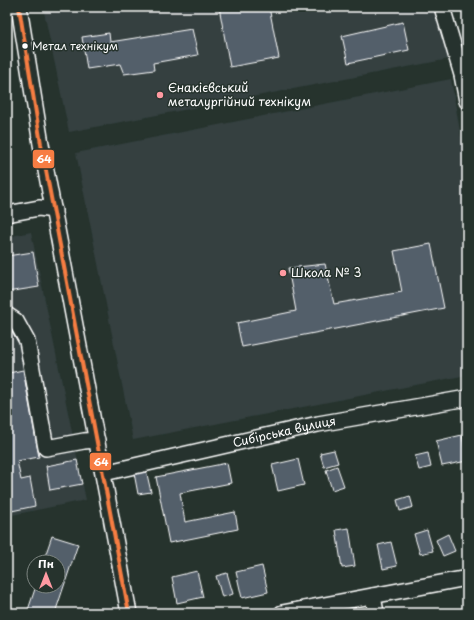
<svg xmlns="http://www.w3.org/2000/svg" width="474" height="620" font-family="'Playpen Sans',sans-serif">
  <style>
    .built { fill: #344040 }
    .building { fill: #535e6b; stroke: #fff }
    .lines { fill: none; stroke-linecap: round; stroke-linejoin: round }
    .minor-casing { stroke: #fff; stroke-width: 18 }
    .minor { stroke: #26332d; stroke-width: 15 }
    .bus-1-casing { stroke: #26332d; stroke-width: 7 }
    .bus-1 { stroke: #f77d43; stroke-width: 4 }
    .bus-dot { fill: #fff; stroke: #26332d; stroke-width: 1.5 }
    .poi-dot { fill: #ff9aa2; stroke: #26332d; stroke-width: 1.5 }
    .labels { text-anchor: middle; stroke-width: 3; stroke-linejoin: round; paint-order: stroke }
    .bus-label { font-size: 11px; fill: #fff; stroke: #26332d; text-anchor: start }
    .poi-label { font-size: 12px; fill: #fff; stroke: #26332d; text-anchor: start }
    .street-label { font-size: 12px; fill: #fff; stroke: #26332d }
    .line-badge { stroke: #26332d; stroke-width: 1.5 }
    .badge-label { font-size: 11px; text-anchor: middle; font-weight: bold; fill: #fff }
  </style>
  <rect width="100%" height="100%" fill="#26332d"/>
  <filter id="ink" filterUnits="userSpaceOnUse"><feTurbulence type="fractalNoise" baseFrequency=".025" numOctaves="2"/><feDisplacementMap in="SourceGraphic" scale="8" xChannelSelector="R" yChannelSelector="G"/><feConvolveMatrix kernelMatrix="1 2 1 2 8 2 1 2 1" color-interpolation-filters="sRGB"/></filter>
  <g filter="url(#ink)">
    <path class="built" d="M43,7H434L449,59L69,132Z
      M451,79L467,172V375L133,440L76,153Z
      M31,232L86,500L7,516V237Z"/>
    <path class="building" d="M219,7H269L279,58L230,67Z
      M403,22L409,50L348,63L342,36Z
      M192,29L198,55L153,63L154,70L124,74L120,64L87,69L82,37L109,33L110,42Z
      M431,244L444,308L242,347L237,323L296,311L288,268L325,264L334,304L402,292L394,251Z
      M33,252L39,287L7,292V256Z
      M7,366L9,373L23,370L39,457L17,461L21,480L30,478L35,506L7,512Z
      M462,435L467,461L442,466L436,441Z
      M334,450L338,463L324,467L320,453Z
      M428,453L431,467L419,470L415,456Z
      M298,459L304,485L278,491L272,465Z
      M77,460L82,484L50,490L46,466Z
      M227,463L231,483L180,493L185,522L235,512L238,529L169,543L156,477Z
      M337,466L344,486L332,490L326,470Z
      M146,470L151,492L138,494L134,473Z
      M410,496L413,507L400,511L397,500Z
      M349,528L355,566L342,568L336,530Z
      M427,530L433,551L420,554L414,534Z
      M448,534L455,551L443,556L436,540Z
      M52,536L78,544L55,613H27L36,586H58V562H43Z
      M391,542L397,566L383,569L378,545Z
      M262,566L268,592L242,598L236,572Z
      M197,571L203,597L177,603L172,577Z
      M227,573L233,594L222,597L216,576Z"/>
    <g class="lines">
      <defs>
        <g id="minor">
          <path d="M19,7L41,144L129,613"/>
          <path d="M442,7L462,75L467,101"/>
          <path d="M7,214L39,208L54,210"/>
          <path d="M7,315L16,321L27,341L46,448L84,441L97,440"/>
          <path id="s1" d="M104,473L318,424L467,398"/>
          <path d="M373,596L376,613"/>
          <path d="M282,613L467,578"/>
        </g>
      </defs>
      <use href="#minor" class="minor-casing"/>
      <use href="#minor" class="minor"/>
      <defs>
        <path id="bus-1" d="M19,7L41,144L129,613"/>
      </defs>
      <use href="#bus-1" class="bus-1-casing"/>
      <use href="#bus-1" class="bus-1"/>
    </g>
  </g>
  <circle class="bus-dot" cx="25" cy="46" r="3.5"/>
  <g class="poi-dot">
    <circle cx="160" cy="95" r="4"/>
    <circle cx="283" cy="273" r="4"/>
  </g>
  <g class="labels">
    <g class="bus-label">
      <text x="32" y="50">Метал технікум</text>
    </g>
    <g class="poi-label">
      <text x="168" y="92">Єнакієвський<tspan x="168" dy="14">металургійний технікум</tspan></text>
      <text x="291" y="277">Школа № 3</text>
    </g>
    <g class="street-label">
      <text dy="4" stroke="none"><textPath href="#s1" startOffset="185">Сибірська вулиця</textPath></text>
    </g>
  </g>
  <g class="line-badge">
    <rect x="32" y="149" width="23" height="20" rx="4" fill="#f77d43"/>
    <rect x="89" y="452" width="23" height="19" rx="4" fill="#f77d43"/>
  </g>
  <g class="badge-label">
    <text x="44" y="163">64</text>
    <text x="101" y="466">64</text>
  </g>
  <rect width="474" height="620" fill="none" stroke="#26332d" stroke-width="24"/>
  <rect x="12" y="12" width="450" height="596" fill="none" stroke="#fff" stroke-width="1.5" filter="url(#ink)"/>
  <g transform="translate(46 574)"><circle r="19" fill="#26332d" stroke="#7d8581"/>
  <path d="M0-3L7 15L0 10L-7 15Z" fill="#ff9aa2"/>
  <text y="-6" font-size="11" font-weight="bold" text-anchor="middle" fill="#ffffff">Пн</text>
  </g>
</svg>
